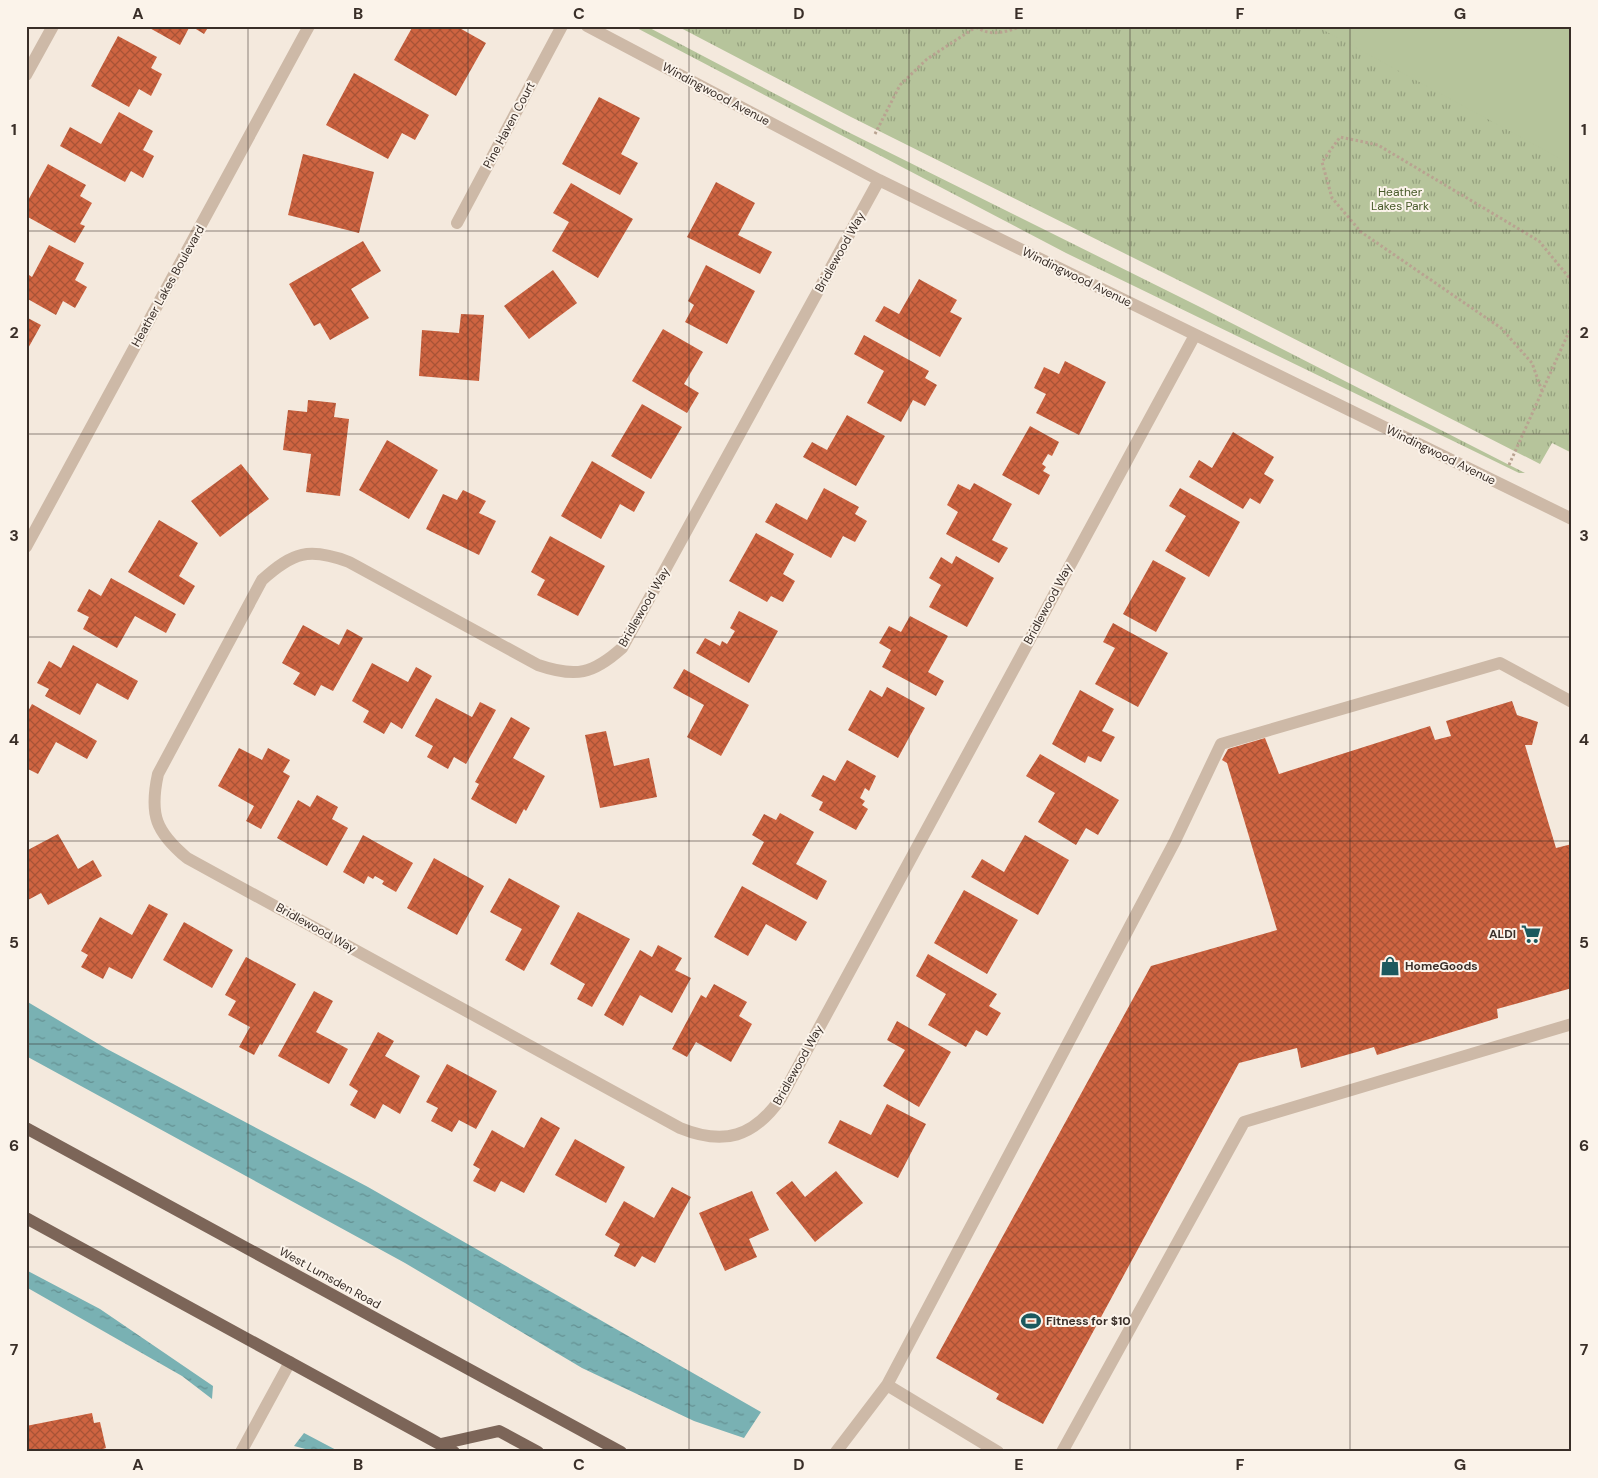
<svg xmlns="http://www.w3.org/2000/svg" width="1598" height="1478" font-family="'DM Sans',sans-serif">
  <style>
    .grass { fill: url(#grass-tufts) }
    .garden { fill: #b6c49b }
    .water { fill: url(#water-ripples) }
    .building { fill: url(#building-cross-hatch) }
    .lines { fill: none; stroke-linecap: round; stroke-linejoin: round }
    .path { stroke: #b9a391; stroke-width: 3; stroke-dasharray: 2.5 2.5; stroke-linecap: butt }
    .minor { stroke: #cdb9a7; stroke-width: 12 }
    .major { stroke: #7c6558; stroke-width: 12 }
    .grid { fill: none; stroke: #392e28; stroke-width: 1; stroke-opacity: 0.55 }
    .labels { text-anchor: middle; stroke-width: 4; stroke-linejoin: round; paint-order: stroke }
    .street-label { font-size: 12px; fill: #392e28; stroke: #fbf3ea }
    .park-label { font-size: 12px; fill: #485a2a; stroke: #fbf3ea }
    .poi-label { font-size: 12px; font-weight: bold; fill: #392e28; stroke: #fbf3ea; text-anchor: start }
    .neatline { fill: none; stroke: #392e28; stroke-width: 2 }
    .grid-label { font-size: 16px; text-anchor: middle; font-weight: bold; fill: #392e28 }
  </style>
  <defs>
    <pattern id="grass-tufts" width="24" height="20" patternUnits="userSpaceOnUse" patternTransform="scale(1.25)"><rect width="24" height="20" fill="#b6c49b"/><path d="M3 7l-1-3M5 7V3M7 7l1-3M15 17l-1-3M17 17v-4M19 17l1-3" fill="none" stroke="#95a07e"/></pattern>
    <pattern id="water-ripples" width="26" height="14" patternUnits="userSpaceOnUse" patternTransform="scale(1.25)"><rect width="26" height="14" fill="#79b1b3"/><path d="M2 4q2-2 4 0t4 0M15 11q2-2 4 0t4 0" fill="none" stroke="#649092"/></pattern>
    <pattern id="building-cross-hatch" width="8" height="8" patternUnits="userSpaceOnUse" patternTransform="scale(1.25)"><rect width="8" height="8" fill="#ce6441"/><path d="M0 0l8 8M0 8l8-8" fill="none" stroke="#a85336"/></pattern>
  </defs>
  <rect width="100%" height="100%" fill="#f4e9dd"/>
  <path class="grass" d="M633,26H646L844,130L1198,306L1525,473H1519L1066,253Z
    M677,26H1572V453L1552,443L1540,464L1204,293L851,117Z"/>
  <path class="garden" d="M1316,26H1572V165Z"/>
  <path class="water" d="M26,1001L107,1049L368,1187L761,1412L744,1438L694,1421L582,1368L405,1263L26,1056Z
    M26,1270L100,1309L213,1386L212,1399L182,1376L26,1287Z
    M304,1433L340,1452H317L294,1446Z"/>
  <path class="building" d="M146,26H190L180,45Z
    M191,26H209L204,34Z
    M413,26H456L486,43L456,96L394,60Z
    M118,36L157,57L151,68L162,74L151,96L139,89L129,107L91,86Z
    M354,73L429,115L415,140L402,133L388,159L326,125Z
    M599,97L640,118L621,154L638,163L620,195L562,164Z
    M119,112L153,131L143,150L154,156L143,178L131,171L125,182L60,146L70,127L101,144Z
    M303,154L374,172L359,233L288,215Z
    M48,164L86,185L80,196L92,203L80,224L85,226L75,243L26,216V204Z
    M716,182L755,203L738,235L772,252L760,274L687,237Z
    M571,183L633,219L598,278L552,251L569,222L553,213Z
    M363,241L381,271L351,289L369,318L330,340L320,323L314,326L289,284Z
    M49,245L84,263L75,280L87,287L75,308L63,301L56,315L26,298V273L32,277Z
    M706,265L755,291L727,344L685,322L694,305L688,301Z
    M553,270L577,303L529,339L504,306Z
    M919,279L957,300L950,312L962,318L940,357L875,321L884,306L899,314Z
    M461,314L484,315L479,381L419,376L422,330L459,333Z
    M26,317L41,325L26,352Z
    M663,329L703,352L684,384L699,393L687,413L632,381Z
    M864,335L929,371L925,378L937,385L925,406L913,400L901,422L867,403L884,371L854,354Z
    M1065,361L1106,382L1079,435L1036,413L1046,394L1034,388L1044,367L1059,374Z
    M308,400L336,403L334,417L349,419L340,496L306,492L311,454L283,450L288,410L307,412Z
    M642,404L682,427L651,479L611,456Z
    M847,415L885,436L856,486L803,457L812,442L827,450Z
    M1030,426L1059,442L1052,456L1048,454L1042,464L1046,467L1043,471L1050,475L1039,495L1002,475Z
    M1233,432L1274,457L1264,474L1274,480L1260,504L1250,498L1243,509L1189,477L1199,460L1212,468Z
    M387,440L438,470L409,519L359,490Z
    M592,461L645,492L634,512L620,504L601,539L561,516Z
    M241,464L269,499L220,537L191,501Z
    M974,483L1012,504L992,540L1008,548L999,563L946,534L958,512L947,505L958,484L970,490Z
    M824,488L859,507L855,514L867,521L855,542L843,536L831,558L765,522L776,503L807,520Z
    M1180,488L1240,522L1209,577L1165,551L1186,516L1169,506Z
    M463,490L486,501L479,513L496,521L479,555L426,529L443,494L457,500Z
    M159,520L198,543L179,576L195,586L184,605L128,572Z
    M756,533L794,554L783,574L795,581L783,602L771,596L767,602L729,581Z
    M550,536L605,566L578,616L537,595L545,580L531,572Z
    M956,556L994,578L967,627L929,607L941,585L929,578L941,557L952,564Z
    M1153,560L1186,578L1156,632L1123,614Z
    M111,578L176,614L166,633L135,616L117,648L83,629L89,617L77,611L89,589L101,596Z
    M739,611L778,631L749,683L696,653L705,638L720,646L722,641L727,644L735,631L730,628Z
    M910,616L948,636L928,672L944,681L936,696L882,667L891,650L879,643L889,626L901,632Z
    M1113,623L1168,653L1138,707L1095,684L1115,648L1103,642Z
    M303,625L339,645L347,629L363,638L333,691L321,685L315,696L293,684L300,673L282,663Z
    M73,645L138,681L128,700L97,683L80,715L45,696L49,689L37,683L49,661L61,668Z
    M372,663L408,682L416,667L432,676L402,729L391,722L384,734L363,722L369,711L352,701Z
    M684,669L749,705L721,756L687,737L704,705L673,688Z
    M887,687L925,708L898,758L848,730L870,690L882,697Z
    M1080,690L1114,709L1102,731L1115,737L1101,762L1088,756L1085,763L1052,744Z
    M436,698L472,717L480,702L496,710L466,764L454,757L448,769L427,757L433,746L415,736Z
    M1512,701L1517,715L1538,722L1532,745H1525L1556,848L1572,844V988L1497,1009L1498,1018L1377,1055L1374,1047L1301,1068L1297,1048L1239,1063L1043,1424L996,1399L999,1394L936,1358L1151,966L1277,930L1227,763L1222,760L1228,749L1265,738L1279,774L1430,726L1435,740L1451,736L1446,721Z
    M32,704L97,741L87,759L56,742L38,774L26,768V715Z
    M511,717L530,728L513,758L545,776L526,811L524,809L516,824L471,799L479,784L475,782Z
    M606,731L614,766L649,758L657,797L600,808L585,735Z
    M239,748L262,760L268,748L290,760L283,772L290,776L261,829L246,821L254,806L218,786Z
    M1040,754L1119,800L1098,835L1086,828L1076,845L1038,822L1055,793L1026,776Z
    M847,760L876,776L869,791L865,788L860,798L865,801L862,805L868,809L856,830L819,810L823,802L811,796L823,775L835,781Z
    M317,795L338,807L332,819L348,828L327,866L277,838L298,800L310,807Z
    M780,813L814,832L796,864L827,881L817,900L752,864L764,842L752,835L764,814L776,820Z
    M58,834L78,869L93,860L102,876L48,905L41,893L28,900L26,851Z
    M363,835L413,863L396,892L382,884L384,881L375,876L373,879L368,876L364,884L343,872Z
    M1025,835L1069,860L1038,915L971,877L982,859L1004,872Z
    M434,858L484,886L457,935L407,908Z
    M509,878L560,906L524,971L505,960L522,929L490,912Z
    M742,886L807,922L796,941L766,924L748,956L714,937Z
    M964,890L1018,920L987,974L934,943Z
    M149,904L168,914L132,979L109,967L103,979L81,967L88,955L81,951L100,917L132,935Z
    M578,912L630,939L592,1007L577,999L585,984L550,964Z
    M184,922L233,950L212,988L163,960Z
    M658,945L682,958L675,970L691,978L672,1013L640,995L623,1026L604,1015L640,950L652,957Z
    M928,954L997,994L989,1006L1001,1013L987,1036L976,1030L966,1047L928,1025L946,994L916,976Z
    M246,957L296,984L262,1045L260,1044L254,1055L239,1047L250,1027L228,1015L236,1001L225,995Z
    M714,984L747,1002L739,1016L752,1024L731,1062L696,1042L687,1057L672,1049L701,995L706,998Z
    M314,991L333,1001L316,1032L348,1049L329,1084L278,1056Z
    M897,1021L951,1052L919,1107L883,1086L905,1050L887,1040Z
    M378,1032L394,1041L385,1056L420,1076L400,1114L383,1104L375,1119L350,1105L358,1091L349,1085Z
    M447,1064L497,1091L476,1129L459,1120L452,1132L431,1121L438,1108L426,1102Z
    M887,1104L926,1124L898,1178L828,1143L840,1120L871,1135Z
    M541,1117L560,1128L524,1193L501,1181L495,1192L473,1181L480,1169L473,1165L492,1130L524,1148Z
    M575,1139L625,1167L606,1203L555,1175Z
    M836,1171L863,1203L815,1242L776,1193L792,1181L805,1197Z
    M672,1187L691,1197L655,1263L642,1256L635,1267L614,1256L620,1244L605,1235L624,1201L654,1218Z
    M752,1191L769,1230L749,1239L757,1257L725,1271L699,1213Z
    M92,1413L94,1423L100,1422L106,1448L100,1450V1452H26V1426Z"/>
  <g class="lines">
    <path class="path" d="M976,27C991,37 1006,32 1022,26
      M875,134L900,85L927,59L976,27
      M1542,391L1532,363L1501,328L1361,232L1332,198L1322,162L1340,137L1378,145L1539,241L1571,280L1572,285
      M1509,465L1572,325"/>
    <path class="minor" d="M587,26L879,180L1572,519
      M26,75L53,26
      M879,180L622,648C593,674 576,678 538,665L349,562C309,547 293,552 262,580L158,774C149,815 156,832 187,858L680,1128C724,1146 754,1137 781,1098L1195,335
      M457,223L562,26
      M26,547L309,26
      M887,1385L1175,841L1221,744L1500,663L1572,702
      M241,1452L290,1362
      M836,1452L887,1385L998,1452
      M1062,1452L1244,1122L1572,1024"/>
    <path class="major" d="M26,1128L621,1452
      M26,1218L454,1452
      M441,1444L499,1431L538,1452"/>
  </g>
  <path class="grid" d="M248,26V1452M468,26V1452M689,26V1452M909,26V1452M1130,26V1452M1350,26V1452M26,231H1572M26,434H1572M26,637H1572M26,841H1572M26,1044H1572M26,1247H1572"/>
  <defs>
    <symbol id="supermarket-bare" viewBox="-9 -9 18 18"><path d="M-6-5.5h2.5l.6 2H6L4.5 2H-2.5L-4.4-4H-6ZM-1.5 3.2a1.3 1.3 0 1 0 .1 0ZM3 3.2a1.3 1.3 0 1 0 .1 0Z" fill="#1b595e" stroke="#fbf3ea" stroke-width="2.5" paint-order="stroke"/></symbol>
    <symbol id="shop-bare" viewBox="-9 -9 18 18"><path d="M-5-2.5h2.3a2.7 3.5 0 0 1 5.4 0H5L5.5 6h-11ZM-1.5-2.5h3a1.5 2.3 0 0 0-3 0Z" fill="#1b595e" stroke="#fbf3ea" stroke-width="2.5" paint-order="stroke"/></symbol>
    <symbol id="stadium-bare" viewBox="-9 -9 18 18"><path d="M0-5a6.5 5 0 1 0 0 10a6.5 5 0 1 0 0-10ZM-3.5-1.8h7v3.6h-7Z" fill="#1b595e" stroke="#fbf3ea" stroke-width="2.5" paint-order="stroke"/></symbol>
  </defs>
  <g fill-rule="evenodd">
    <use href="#supermarket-bare" x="1517" y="920" width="28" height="28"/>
    <use href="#shop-bare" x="1376" y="952" width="28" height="28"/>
    <use href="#stadium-bare" x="1017" y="1307" width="28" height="28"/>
  </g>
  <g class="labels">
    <g class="street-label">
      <text transform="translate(716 94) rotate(28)" y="4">Windingwood Avenue</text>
      <text transform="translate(509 125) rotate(-62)" y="4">Pine Haven Court</text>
      <text transform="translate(840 252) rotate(-61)" y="4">Bridlewood Way</text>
      <text transform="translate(1077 277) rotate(26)" y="4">Windingwood Avenue</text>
      <text transform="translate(168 286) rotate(-61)" y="4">Heather Lakes Boulevard</text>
      <text transform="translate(1441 455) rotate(26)" y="4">Windingwood Avenue</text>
      <text transform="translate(1048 604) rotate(-62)" y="4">Bridlewood Way</text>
      <text transform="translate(644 607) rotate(-60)" y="4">Bridlewood Way</text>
      <text transform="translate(316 928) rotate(29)" y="4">Bridlewood Way</text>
      <text transform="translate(798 1065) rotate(-61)" y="4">Bridlewood Way</text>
      <text transform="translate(330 1278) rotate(29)" y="4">West Lumsden Road</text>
    </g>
    <g class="park-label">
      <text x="1400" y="196">Heather<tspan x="1400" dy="14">Lakes Park</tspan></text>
    </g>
    <g class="poi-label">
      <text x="1516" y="938" text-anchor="end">ALDI</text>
      <text x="1405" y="970">HomeGoods</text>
      <text x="1046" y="1325">Fitness for $10</text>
    </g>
  </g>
  <rect width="1598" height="1478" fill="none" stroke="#fbf3ea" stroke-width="55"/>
  <rect x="28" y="28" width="1542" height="1422" class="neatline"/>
  <g class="grid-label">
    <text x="138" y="19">A</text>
    <text x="358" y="19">B</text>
    <text x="579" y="19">C</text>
    <text x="799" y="19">D</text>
    <text x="1019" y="19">E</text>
    <text x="1240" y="19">F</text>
    <text x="1460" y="19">G</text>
    <text x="14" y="135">1</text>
    <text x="1584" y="135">1</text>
    <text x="14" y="338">2</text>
    <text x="1584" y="338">2</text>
    <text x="14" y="541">3</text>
    <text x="1584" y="541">3</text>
    <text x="14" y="745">4</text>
    <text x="1584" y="745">4</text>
    <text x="14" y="948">5</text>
    <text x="1584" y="948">5</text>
    <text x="14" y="1151">6</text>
    <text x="1584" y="1151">6</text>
    <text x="14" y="1355">7</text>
    <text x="1584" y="1355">7</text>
    <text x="138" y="1470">A</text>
    <text x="358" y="1470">B</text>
    <text x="579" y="1470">C</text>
    <text x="799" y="1470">D</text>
    <text x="1019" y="1470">E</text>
    <text x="1240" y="1470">F</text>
    <text x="1460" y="1470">G</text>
  </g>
</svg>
